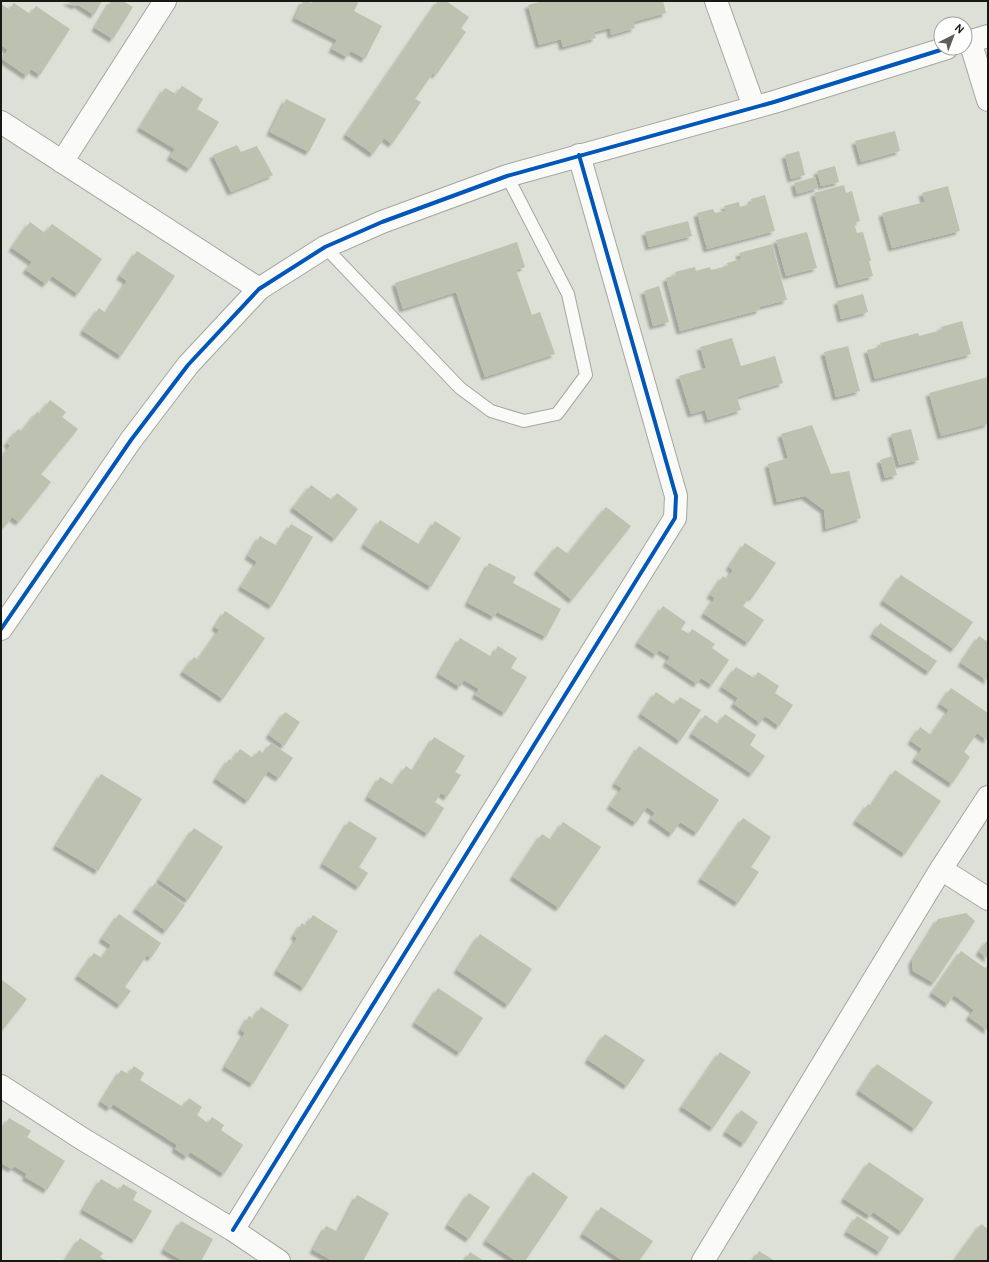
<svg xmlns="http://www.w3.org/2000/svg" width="989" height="1262" font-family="Cabin,sans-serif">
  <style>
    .building { fill: #bcc1b0; filter: url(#shadow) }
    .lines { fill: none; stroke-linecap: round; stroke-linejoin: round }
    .lane-casing { stroke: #a4a7a0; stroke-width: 14 }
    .street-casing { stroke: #a4a7a0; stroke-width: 24 }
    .secondary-casing { stroke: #a4a7a0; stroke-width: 24 }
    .lane { stroke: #fafaf9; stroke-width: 12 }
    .street { stroke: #fafaf9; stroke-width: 22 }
    .secondary { stroke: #fafaf9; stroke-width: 22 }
    .cycleway-casing { stroke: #fff; stroke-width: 6 }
    .cycleway { stroke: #0057b8; stroke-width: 4 }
  </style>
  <defs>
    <filter id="shadow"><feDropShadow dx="-3.5" dy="3.5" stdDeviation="1" flood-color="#0004"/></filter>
  </defs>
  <rect width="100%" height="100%" fill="#dde0d6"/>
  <path class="building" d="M66,1H102L94,15L77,4L75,6Z
    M111,1H123L133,7L113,39L95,28Z
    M303,1H308L311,3L313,1H359L354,11L382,26L365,59L351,51L347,57L332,49L337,40L295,18Z
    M438,1H446L469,17L461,28L466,32L436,75L433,73L415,99L421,102L392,144L384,138L373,154L346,135Z
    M543,1H663L666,13L633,22L635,28L611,35L610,28L594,32L596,38L563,47L561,39L539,45L528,5Z
    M14,3L30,14L36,6L70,29L40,75L31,69L27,76L2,59L8,50L1,45V4L9,9Z
    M182,86L203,99L197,109L219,122L190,169L170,157L175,149L140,128L165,88L176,94Z
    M286,99L326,119L309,152L270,132Z
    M895,131L900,151L861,162L855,141Z
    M237,145L241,152L257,146L273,175L231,192L213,155Z
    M799,151L805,175L791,179L785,155Z
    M835,166L839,182L821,186L817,171Z
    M815,177L818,188L797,194L794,183Z
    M844,185L846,193L852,191L860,221L854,223L857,233L863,232L871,261H869L873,276L839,285L814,193Z
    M948,186L960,231L892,248L882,213L925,202L922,193Z
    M765,195L775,231L707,249L697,213L713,209L715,213L726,211L724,206L739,202L740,207L752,203L751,199Z
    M688,221L692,236L649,247L645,232Z
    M30,222L45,233L52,224L102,259L78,294L52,276L46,284L26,270L32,262L12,248Z
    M807,232L817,268L786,276L776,240Z
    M517,242L525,267L516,270L532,315L540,312L555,354L485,377L456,292L403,309L395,283Z
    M772,244L787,300L759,307L760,310L680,331L666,278L676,275L675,272L695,267L696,271L710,267L711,270L728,266L727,263L741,259L739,253Z
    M137,251L175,276L121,356L83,331L99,308L106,313L127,281L120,276Z
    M659,286L669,322L653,326L644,291Z
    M863,294L868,312L841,319L837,301Z
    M962,321L971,354L875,379L867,350L881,347L880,343L918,333L919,336L942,330L941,327Z
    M732,338L741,366L775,356L783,383L737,397L741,410L708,420L705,410L691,414L679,376L706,368L700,347Z
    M848,346L860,391L836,397L824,352Z
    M988,377V424L941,436L929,393Z
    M50,400L66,412L62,417L78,429L41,474L51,482L19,522L12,517L1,531V458L10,446L7,443L18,429L22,431L37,412L40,413Z
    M812,425L831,474L849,471L861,518L826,529L824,510L805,496L777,502L768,464L788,458L781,434Z
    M911,429L919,460L899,465L891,434Z
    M892,456L897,475L885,478L880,460Z
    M311,485L332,500L337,493L358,509L335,539L293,508Z
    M606,507L631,526L572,600L537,571L557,546L568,554Z
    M380,520L420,545L435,521L461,538L431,587L364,545Z
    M291,524L313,537L272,606L241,587L257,562L248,556L260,536L277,546Z
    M745,543L776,563L752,598L750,596L743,606L764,620L748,643L704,614L715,598L710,595L723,576L727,579L733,570L729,567Z
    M489,563L516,577L513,583L561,609L546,637L497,612L494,617L468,603Z
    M901,575L973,622L954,649L883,601Z
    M663,606L686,622L681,629L689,634L692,629L715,644L712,648L729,660L712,685L701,678L697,684L666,663L670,657L659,650L656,655L638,643Z
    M225,611L265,638L223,699L183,672L194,657L198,660L219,630L215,627Z
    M880,623L937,661L929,672L873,634Z
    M979,636L988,642V681L961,663Z
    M460,638L492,657L498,646L517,658L511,668L527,677L505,713L475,695L479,689L464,680L460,687L439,674Z
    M736,667L754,678L758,672L779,686L775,693L793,705L779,726L765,716L760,723L734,704L738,698L722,687Z
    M951,688L988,713V738L987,740L977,733L964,752L970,757L952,784L915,759L922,749L911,741L920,727L931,735L949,710L940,704Z
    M656,692L675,705L680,697L701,710L680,741L641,714Z
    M285,712L300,722L284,746L269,735Z
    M725,714L756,735L750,745L765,756L752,774L692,734L705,715L718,724Z
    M434,737L465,756L455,772L461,775L447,797L441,793L435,802L444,808L428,834L368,797L380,777L393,785L406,766L413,771Z
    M271,743L293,758L279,778L268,771L248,801L216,779L229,759L232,761L240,749L253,758L259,750L264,754Z
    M639,746L719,800L697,833L680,822L672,834L651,819L655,813L647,807L636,823L610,806L622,788L615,784Z
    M895,770L941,801L905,854L856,821L868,804L871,806Z
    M101,774L142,799L98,871L56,846Z
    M743,818L771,837L751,867L759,872L738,903L701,879Z
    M349,821L377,838L359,867L368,873L359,887L323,864Z
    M563,822L601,847L559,908L513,877L542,834L551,840Z
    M194,828L223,847L188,900L159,880Z
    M155,883L185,905L166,931L136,909Z
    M966,913L975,921L934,983L913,971L912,961L938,919Z
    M119,914L161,943L151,958L147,955L125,987L131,991L120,1005L78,976L94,953L102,958L111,945L102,939Z
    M313,915L338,931L304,988L277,971L297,938L294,936L302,923L306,926Z
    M480,934L532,969L508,1005L457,970Z
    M988,939V959L979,952Z
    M961,951L985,968L988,965V1031L969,1017L974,1010L954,995L948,1004L932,993Z
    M1,979L27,999L1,1032Z
    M438,988L483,1018L460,1053L415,1023Z
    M261,1007L289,1025L253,1084L225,1067L245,1033L241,1030L249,1016L253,1019Z
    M605,1034L645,1060L627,1086L588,1060Z
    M720,1052L751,1072L713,1128L682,1107Z
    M877,1064L933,1102L915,1129L859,1091Z
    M134,1066L144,1073L140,1080L183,1107L189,1098L202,1107L197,1115L208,1123L212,1117L224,1125L221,1130L243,1145L224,1174L190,1152L187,1157L175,1149L177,1145L113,1104L110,1108L101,1102L121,1070L128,1074Z
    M741,1110L758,1122L744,1144L726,1132Z
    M9,1118L31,1131L27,1137L65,1161L47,1190L25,1177L27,1174L14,1166L12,1169L1,1163V1131Z
    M869,1162L924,1199L902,1232L873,1212L870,1216L844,1199Z
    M533,1172L568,1197L525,1261H516L486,1241Z
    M101,1179L120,1190L123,1184L137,1192L133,1200L152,1211L135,1240L83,1210Z
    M469,1193L490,1207L469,1239L448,1225Z
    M357,1195L389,1213L363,1261H333L313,1250L326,1226L338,1232Z
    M601,1207L653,1241L639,1261H623L583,1234Z
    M857,1216L889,1237L880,1252L847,1232Z
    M181,1221L213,1239L201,1261H183L164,1250Z
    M981,1224L988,1229V1261H954Z
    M80,1238L103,1253L100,1257L107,1261H65Z
    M759,1251L775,1261H753Z
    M470,1252L484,1261H465Z"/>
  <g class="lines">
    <defs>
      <path id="lane" d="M325,247L460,388L491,411L524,421L557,414L586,375L568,294L507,176"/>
      <path id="street" d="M716,1L754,107
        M970,41L988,100
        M1,122L259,289
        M62,162L165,1
        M941,869L988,899
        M1,1086L81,1138L233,1230L279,1261
        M233,1230L675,518L676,496L579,155
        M703,1261L941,869L988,797"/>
      <path id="secondary" d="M965,43L988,36
        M1,629L131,440L188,365L259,289L325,247L382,222L507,176L774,102L947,48"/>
    </defs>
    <use href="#lane" class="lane-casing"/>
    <use href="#street" class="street-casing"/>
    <use href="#secondary" class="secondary-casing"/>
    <use href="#lane" class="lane"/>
    <use href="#street" class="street"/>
    <use href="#secondary" class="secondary"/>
    <defs>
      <path id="cycleway" d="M1,629L131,440L188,365L259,289L325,247L382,222L507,176L774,102L947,48
        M233,1230L675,518L676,496L579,155"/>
    </defs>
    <use href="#cycleway" class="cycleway-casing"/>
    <use href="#cycleway" class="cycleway"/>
  </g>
  <rect width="989" height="1262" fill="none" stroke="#171912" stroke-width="4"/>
  <g transform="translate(953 36) rotate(42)"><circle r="19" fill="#ffffff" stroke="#a2a3a0"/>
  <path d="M0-3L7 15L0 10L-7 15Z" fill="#5c5f57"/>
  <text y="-6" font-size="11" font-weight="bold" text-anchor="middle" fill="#171912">N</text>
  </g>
</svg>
